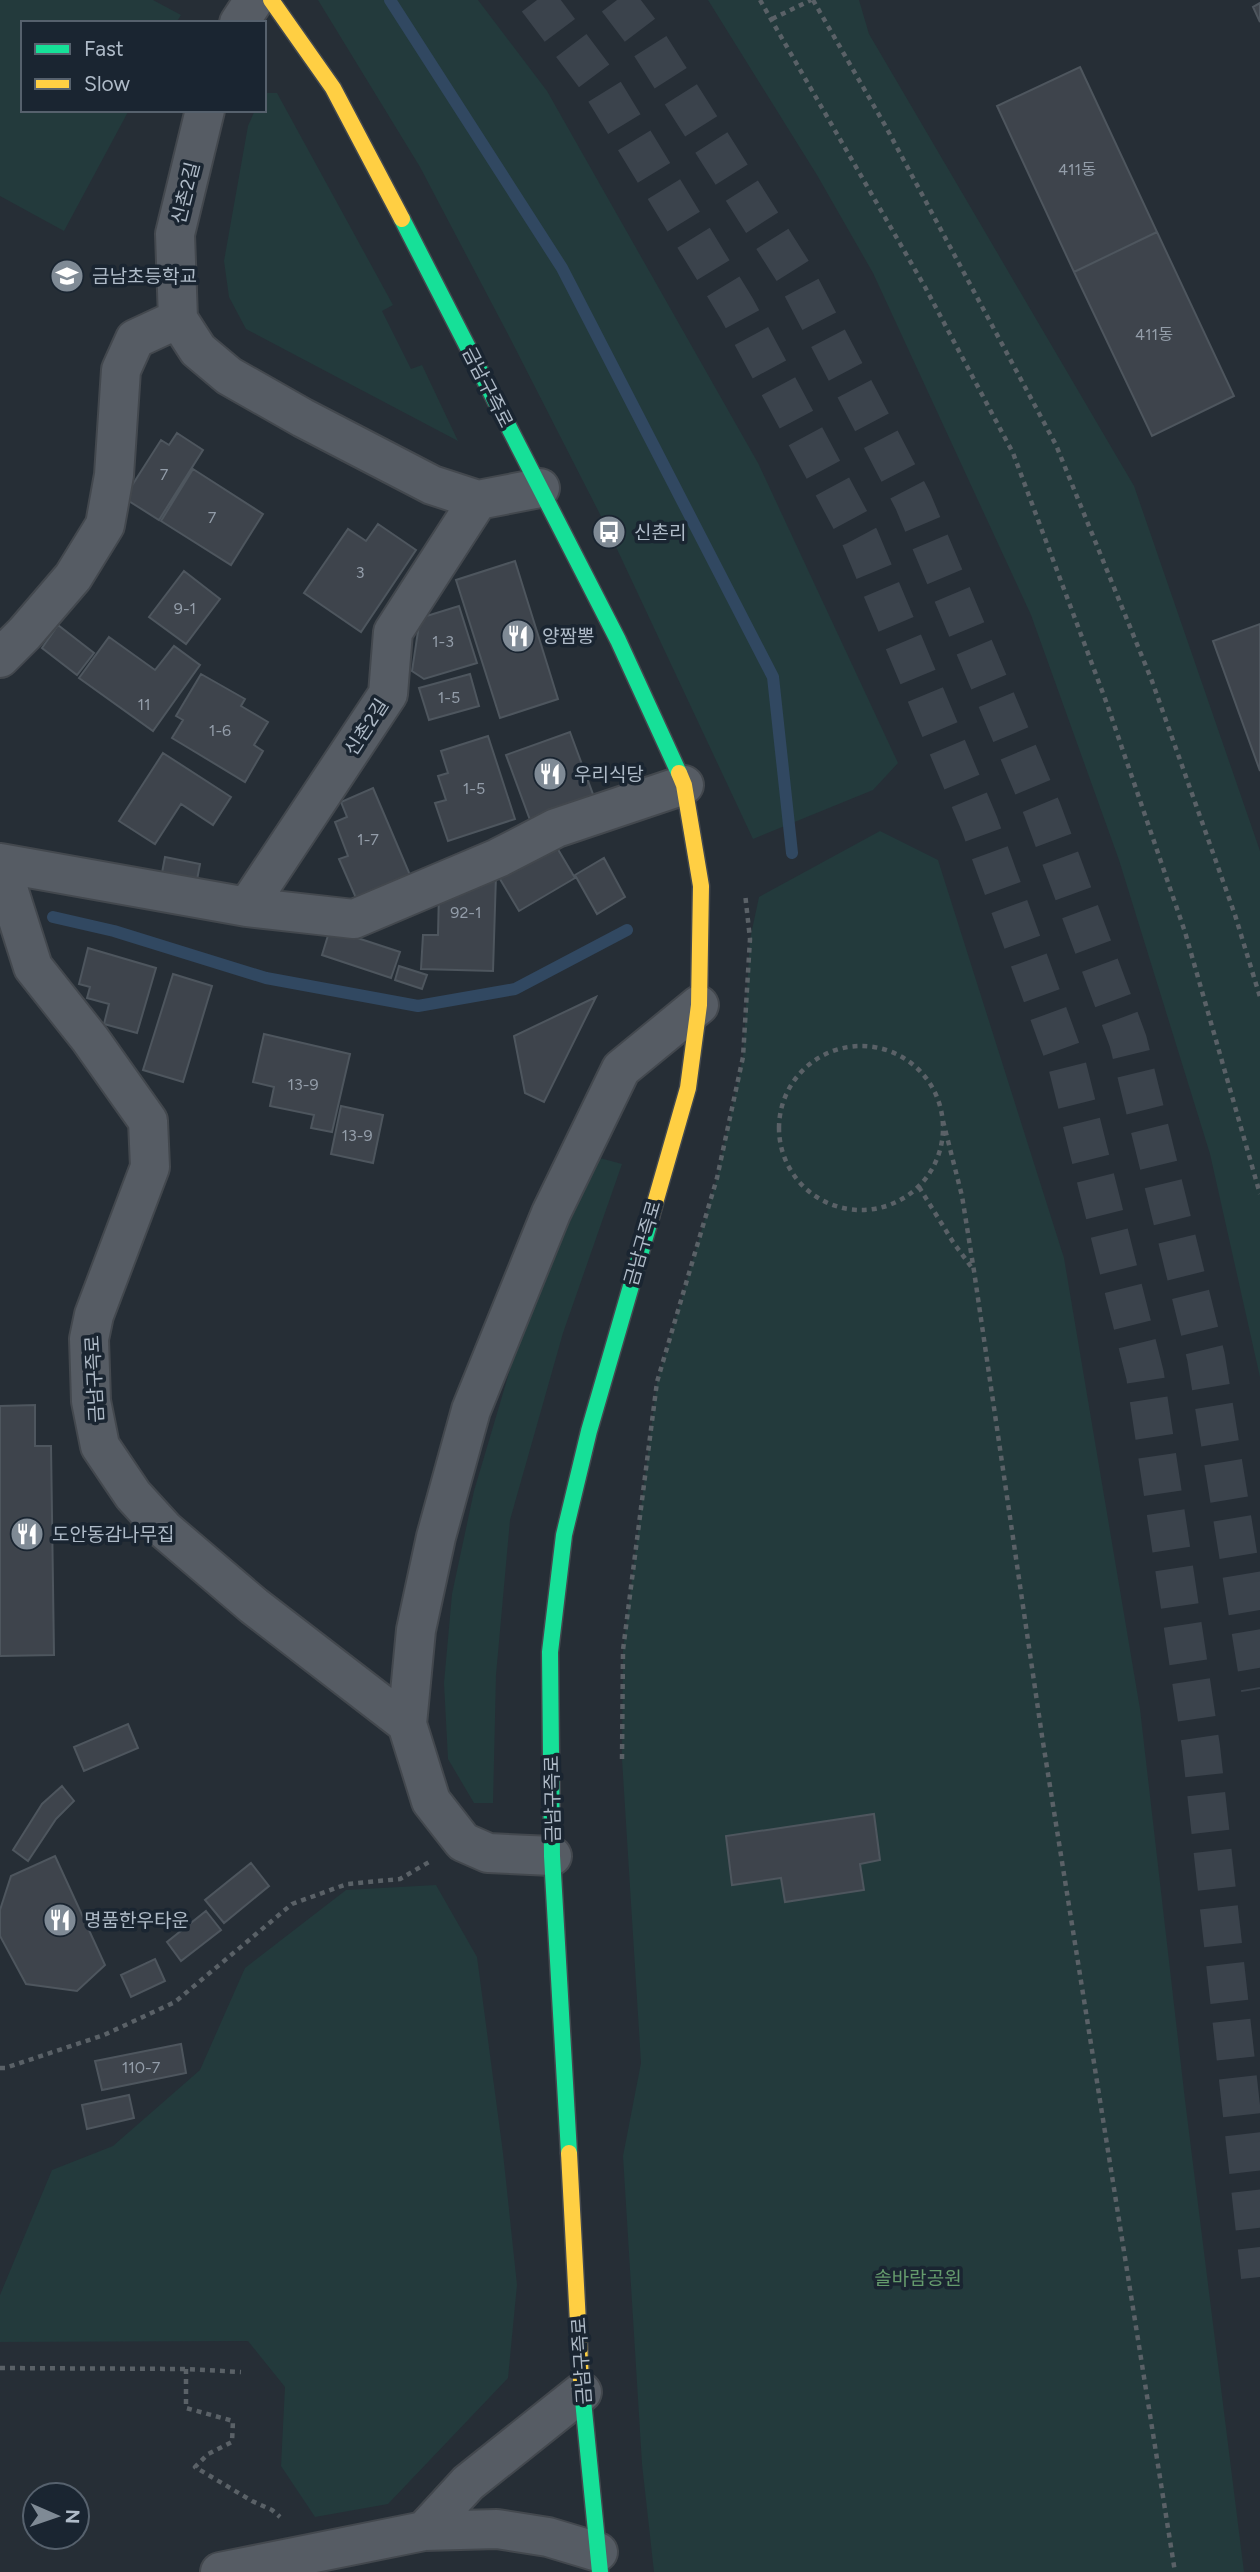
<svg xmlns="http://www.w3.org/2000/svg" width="1260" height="2572" font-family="Figtree,'Noto Sans KR',sans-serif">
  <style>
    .green { fill: #233a3c }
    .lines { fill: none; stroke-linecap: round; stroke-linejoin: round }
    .stream { stroke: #314861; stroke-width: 12 }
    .building { fill: #3e444c; stroke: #4e565e; stroke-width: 2 }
    .highway-tunnel { stroke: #3b434c; stroke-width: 38; stroke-dasharray: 38 19; stroke-linecap: butt }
    .street-casing { stroke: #43484e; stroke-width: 42 }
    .fast-casing { stroke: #43484e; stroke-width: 19 }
    .slow-casing { stroke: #43484e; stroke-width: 19 }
    .path { stroke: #5a6167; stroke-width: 4.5; stroke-dasharray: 5 5; stroke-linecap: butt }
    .street { stroke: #565c64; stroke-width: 38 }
    .fast { stroke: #16e098; stroke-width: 16 }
    .slow { stroke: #ffcf43; stroke-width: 16 }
    .labels { text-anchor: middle; stroke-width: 7; stroke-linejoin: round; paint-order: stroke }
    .number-label { font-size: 16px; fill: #939da9 }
    .street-label { font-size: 19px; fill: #afbbc8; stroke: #1a2531 }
    .poi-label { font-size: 19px; fill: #afbbc8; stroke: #1a2531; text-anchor: start }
    .park-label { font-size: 19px; fill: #659b6d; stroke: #1a2531 }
  </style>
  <rect width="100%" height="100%" fill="#262e36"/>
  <path class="green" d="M0,0H153L181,15L176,23H23V110H129L64,231L0,196Z
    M318,0H478L547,91L758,463L898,763L873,790L753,839L609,532L511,340L420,167Z
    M708,0H859L869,34L1134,486L1260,851V1377L1210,1154L1119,860L1031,615L873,273L817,175Z
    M264,93H277L393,305L382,311L411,369L422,365L458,441L246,329L229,297L224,261L248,126L255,110H264Z
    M880,831L938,860L1064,1258L1140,1709L1185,2100L1244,2572H654L642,2464L623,2156L641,2063L622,1759L623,1650L657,1382L717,1178L743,1057L750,939L759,897Z
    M600,1158L622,1164L563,1333L510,1520L496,1675L493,1803H474L448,1759L444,1683L452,1594L474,1491L514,1356L552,1259Z
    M436,1885L477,1957L503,2153L517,2285L508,2378L388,2504L315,2517L281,2466L285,2387L248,2341L0,2342V2295L52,2170L113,2146L200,2070L245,1968L346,1890Z"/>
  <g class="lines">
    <path class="stream" d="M390,0L562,268L773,677L792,853
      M53,917L114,931L266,978L418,1006L515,989L627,930"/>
  </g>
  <path class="building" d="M1260,3V22L1253,7Z
    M1080,67L1157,232L1074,272L997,106Z
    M1157,232L1234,396L1152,436L1074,272Z
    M177,433L203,450L159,520L124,498L161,440L169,445Z
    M193,469L263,514L231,565L161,521Z
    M378,524L416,550L361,632L304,593L348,529L366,541Z
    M515,561L558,699L500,718L456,580Z
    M184,571L220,599L186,644L149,617Z
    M459,606L477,663L424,679L412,671L420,618Z
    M1260,624V771L1213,641Z
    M58,625L94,653L77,675L42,648Z
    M109,637L155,670L174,646L200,665L153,731L79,678Z
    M201,674L245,699L241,706L268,722L254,745L263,751L245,782L172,738L183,720L176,716Z
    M470,674L479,706L429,720L419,688Z
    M570,732L594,797L530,820L506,755Z
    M488,736L515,819L448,841L435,803L446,800L438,776L448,773L441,751Z
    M163,753L231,797L213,825L181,804L155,844L119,821Z
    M373,788L410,875L356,898L339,859L348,856L335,822L347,817L341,802Z
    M553,841L575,878L519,911L497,874Z
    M165,857L200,864L196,885L161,878Z
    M604,858L625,897L597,914L575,875Z
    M496,875L493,971L421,969L423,935H438L439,890Z
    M330,929L400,952L391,978L322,955Z
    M88,948L156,968L137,1033L104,1024L109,1004L87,998L90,987L79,984Z
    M399,966L427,975L422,989L395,980Z
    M173,974L212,986L183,1082L143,1070Z
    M596,997L544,1102L525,1093L514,1036Z
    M264,1034L350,1054L332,1132L311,1128L314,1115L270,1106L274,1087L253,1082Z
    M341,1106L383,1115L373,1163L331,1154Z
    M35,1405V1446H51L54,1655L0,1656V1406Z
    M128,1724L138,1748L84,1771L74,1747Z
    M62,1786L74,1801L56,1819L28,1861L13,1850L42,1804Z
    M874,1814L880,1860L860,1864L864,1890L785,1902L781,1878L732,1885L726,1836Z
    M55,1856L105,1965L77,1991L26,1984L0,1936V1910L11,1876Z
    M251,1863L269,1886L224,1923L205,1900Z
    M206,1911L221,1930L181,1961L167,1942Z
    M155,1959L165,1981L131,1997L121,1975Z
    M181,2044L186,2073L102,2090L95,2061Z
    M129,2095L134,2118L87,2129L82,2105Z"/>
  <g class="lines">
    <path class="highway-tunnel" d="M537,0L598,81L737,309L860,538L979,823L1067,1065L1145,1375L1201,1747L1260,2277
      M617,0L642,33L794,273L913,501L1042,809L1128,1041L1206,1357L1260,1689"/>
    <defs>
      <path id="street" d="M239,23L254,0
        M205,110L175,234L178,319L198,350L229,376L303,418L432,485L478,500L540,488
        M0,658L25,633L73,577L105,525L114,475L121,370L135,339L178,319
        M0,863L33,967L90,1039L148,1121L150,1167L94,1315L89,1339L91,1401L100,1446L133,1495L165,1530L254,1606L407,1724L431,1801L463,1842L488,1853L552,1856
        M0,863L247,907L354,919L498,858L556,828L684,785
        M247,907L388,694L393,632L478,500
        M407,1724L416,1630L436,1537L471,1410L551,1213L621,1069L699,1005
        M582,2392L468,2483L424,2531L497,2529L548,2537L598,2552
        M220,2572L424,2531"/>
      <path id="fast" d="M402,219L618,640L679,773
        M569,2153L552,1856L550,1652L564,1535L589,1431L651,1217
        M581,2380L600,2572"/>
      <path id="slow" d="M271,0L333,88L402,219
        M651,1217L688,1088L699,1005L701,886L684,785L679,773
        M569,2153L581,2380"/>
    </defs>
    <use href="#street" class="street-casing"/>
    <use href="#fast" class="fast-casing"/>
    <use href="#slow" class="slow-casing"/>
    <path class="path" d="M760,0L925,287L1013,453L1107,704L1185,932L1260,1194
      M813,0L886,127L1056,445L1152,681L1235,915L1260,997
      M772,19L811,0
      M779 1128a82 82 0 1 1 164 0a82 82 0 1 1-164 0Z
      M943,1121L962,1196L974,1271L1042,1736L1175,2572
      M919,1187L953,1242L972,1268
      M622,1759L623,1650L657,1382L717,1178L743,1057L750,939L745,893
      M0,2068H5L104,2035L175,2002L292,1904L347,1884L400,1879L429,1862
      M0,2368L186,2369L241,2372
      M186,2369V2408L233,2421L232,2442L208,2454L195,2467L252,2501L272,2510L280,2517"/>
    <use href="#street" class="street"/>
    <use href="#fast" class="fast"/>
    <use href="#slow" class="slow"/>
  </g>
  <defs>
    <symbol id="school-disc" viewBox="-11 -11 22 22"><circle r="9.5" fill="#7f8a95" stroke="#1a2531"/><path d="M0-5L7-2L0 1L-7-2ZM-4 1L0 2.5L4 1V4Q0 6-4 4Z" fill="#fff"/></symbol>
    <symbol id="bus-disc" viewBox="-11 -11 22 22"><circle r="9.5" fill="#7f8a95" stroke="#1a2531"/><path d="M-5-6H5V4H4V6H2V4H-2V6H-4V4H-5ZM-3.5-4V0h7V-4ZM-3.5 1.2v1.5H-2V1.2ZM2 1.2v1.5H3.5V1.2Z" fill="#fff"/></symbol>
    <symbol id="restaurant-disc" viewBox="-11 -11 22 22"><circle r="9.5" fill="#7f8a95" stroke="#1a2531"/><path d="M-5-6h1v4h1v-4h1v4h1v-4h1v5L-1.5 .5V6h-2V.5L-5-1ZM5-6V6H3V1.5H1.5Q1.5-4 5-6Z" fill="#fff"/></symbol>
  </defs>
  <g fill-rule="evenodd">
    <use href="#school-disc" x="48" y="257" width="38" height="38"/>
    <use href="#bus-disc" x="590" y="513" width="38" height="38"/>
    <use href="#restaurant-disc" x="499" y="617" width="38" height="38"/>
    <use href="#restaurant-disc" x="531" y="755" width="38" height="38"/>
    <use href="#restaurant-disc" x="8" y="1515" width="38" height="38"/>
    <use href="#restaurant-disc" x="41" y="1901" width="38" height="38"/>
  </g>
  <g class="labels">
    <g class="number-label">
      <text x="1077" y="175">411동</text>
      <text x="1154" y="340">411동</text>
      <text x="164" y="480">7</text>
      <text x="212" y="523">7</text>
      <text x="360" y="578">3</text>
      <text x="185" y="614">9-1</text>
      <text x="443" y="647">1-3</text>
      <text x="449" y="703">1-5</text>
      <text x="144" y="710">11</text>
      <text x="220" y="736">1-6</text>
      <text x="474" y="794">1-5</text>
      <text x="368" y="845">1-7</text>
      <text x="466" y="918">92-1</text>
      <text x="303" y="1090">13-9</text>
      <text x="357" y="1141">13-9</text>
      <text x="141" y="2073">110-7</text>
    </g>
    <g class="street-label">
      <text transform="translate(185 193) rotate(-76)" y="7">신촌2길</text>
      <text transform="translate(488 387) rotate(63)" y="7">금남구즉로</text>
      <text transform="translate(366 727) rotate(-57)" y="7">신촌2길</text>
      <text transform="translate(642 1243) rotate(-74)" y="7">금남구즉로</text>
      <text transform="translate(94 1379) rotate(-93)" y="7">금남구즉로</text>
      <text transform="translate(552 1799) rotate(-91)" y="7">금남구즉로</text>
      <text transform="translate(581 2361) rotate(-94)" y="7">금남구즉로</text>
    </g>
    <g class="poi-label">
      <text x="92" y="283">금남초등학교</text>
      <text x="634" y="539">신촌리</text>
      <text x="542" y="643">양짬뽕</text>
      <text x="574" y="781">우리식당</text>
      <text x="52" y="1541">도안동감나무집</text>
      <text x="84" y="1927">명품한우타운</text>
    </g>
    <g class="park-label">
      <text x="918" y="2285">솔바람공원</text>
    </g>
  </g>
  <rect x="21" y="21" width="245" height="91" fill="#1a2531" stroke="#56616d" stroke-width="2"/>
  <rect x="35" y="44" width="35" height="10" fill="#16e098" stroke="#56616d" stroke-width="2"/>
  <text x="84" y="56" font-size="21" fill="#afbbc8">Fast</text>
  <rect x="35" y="79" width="35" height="10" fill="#ffcf43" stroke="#56616d" stroke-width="2"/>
  <text x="84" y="91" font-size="21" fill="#afbbc8">Slow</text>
  <g transform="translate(56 2516) rotate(92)"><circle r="33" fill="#1a2531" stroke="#56616d" stroke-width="2"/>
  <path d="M0-5L12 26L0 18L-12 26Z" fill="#7f8a95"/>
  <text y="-10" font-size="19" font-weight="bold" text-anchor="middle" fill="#afbbc8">N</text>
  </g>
</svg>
